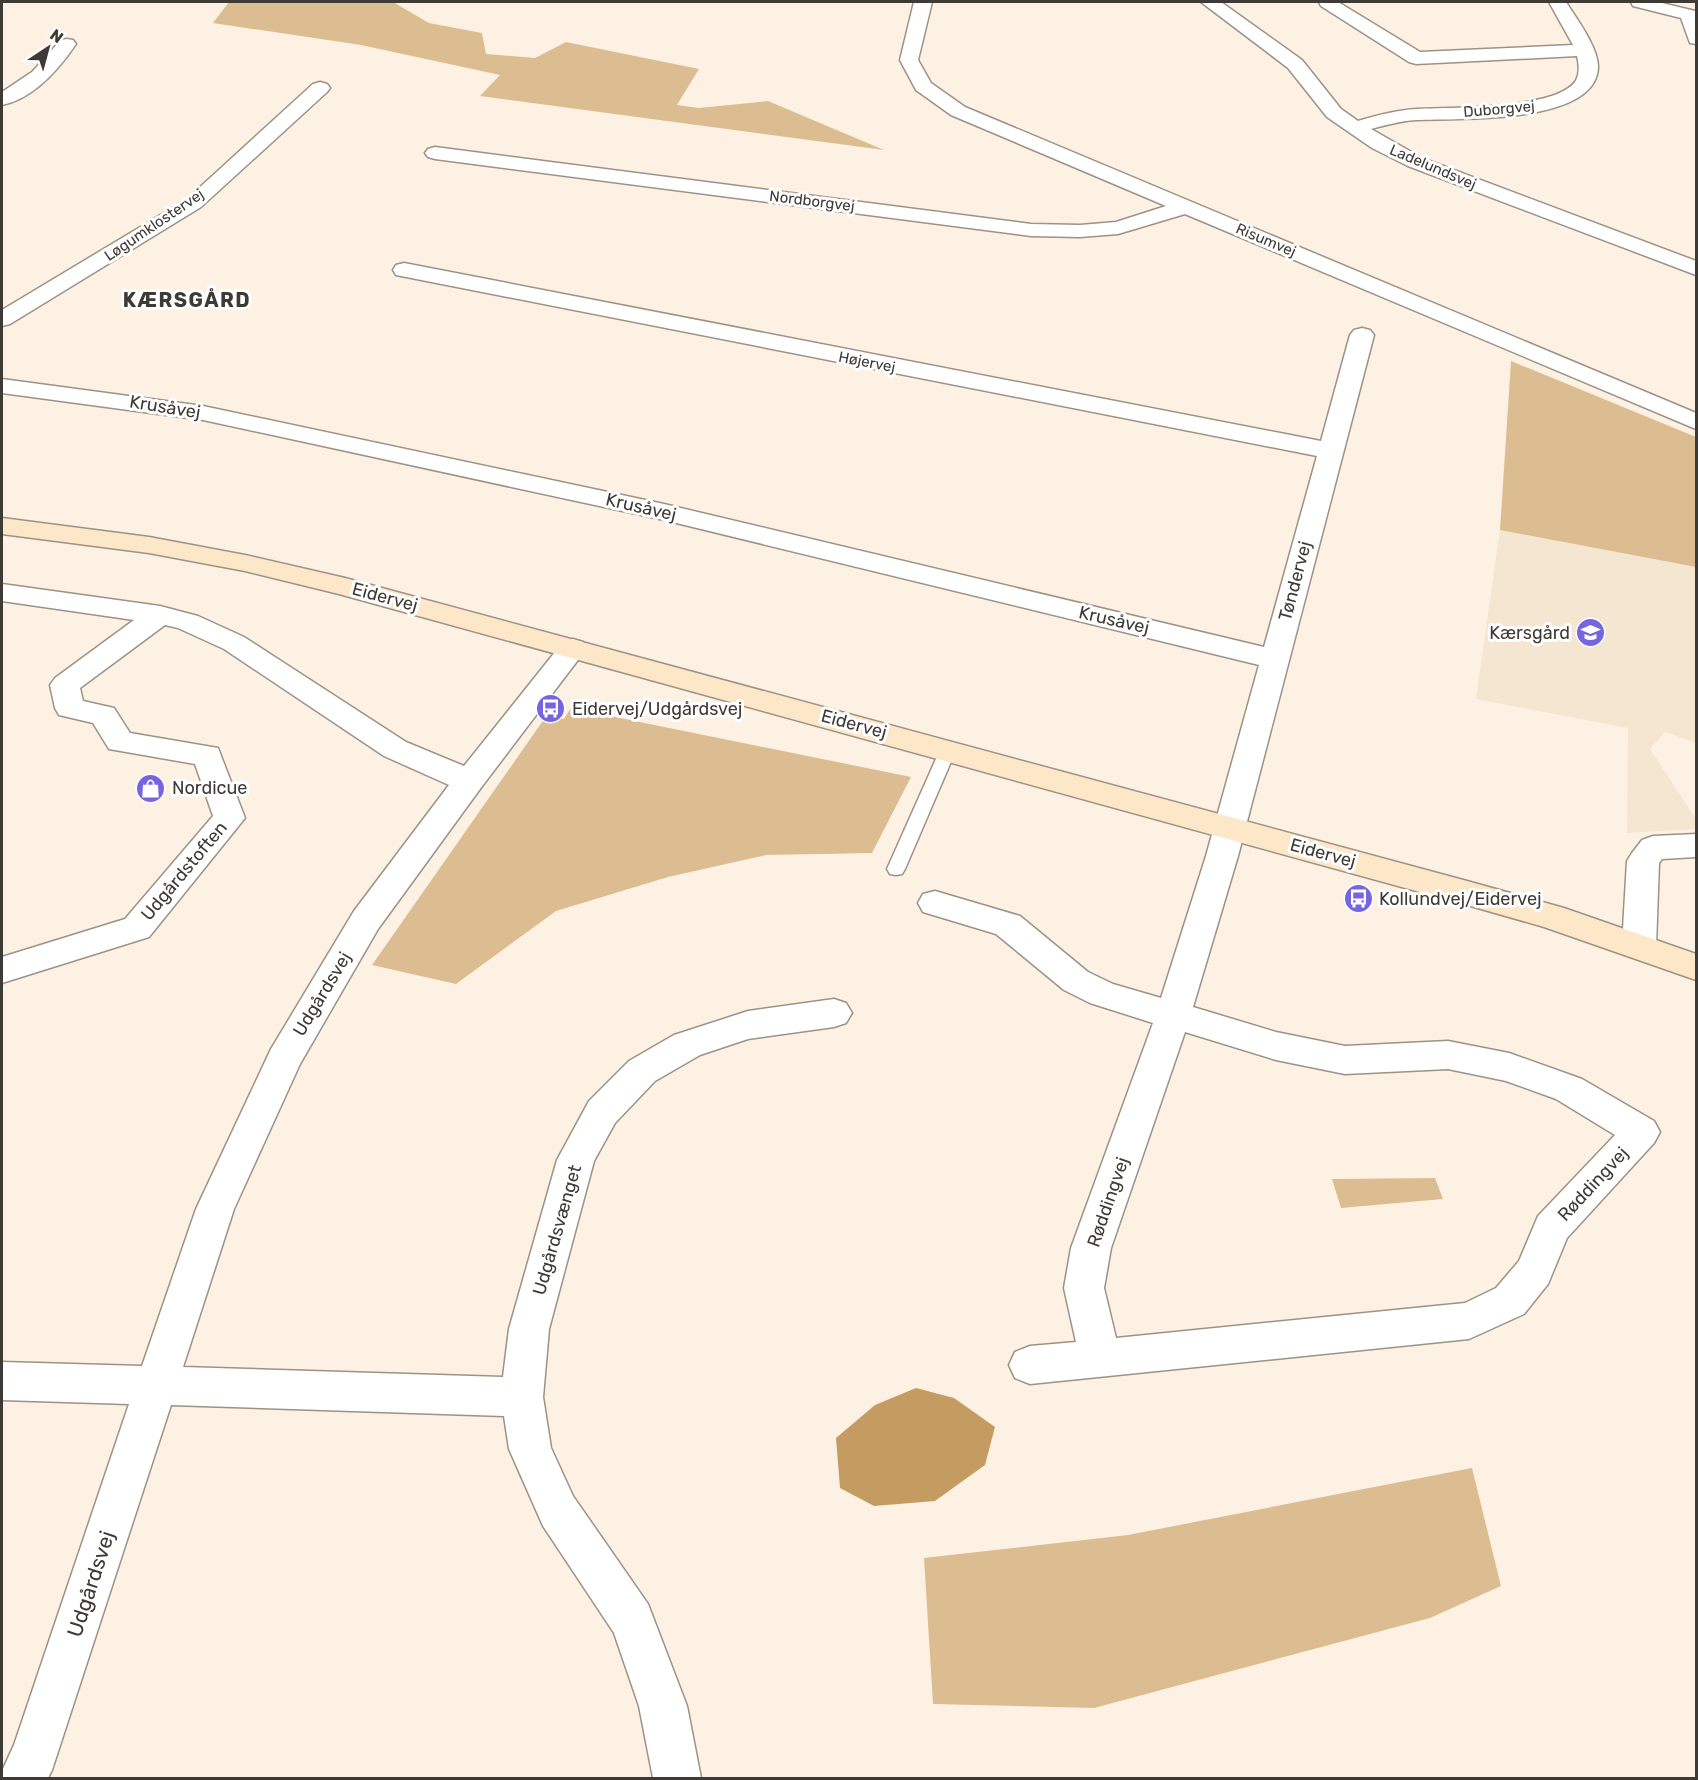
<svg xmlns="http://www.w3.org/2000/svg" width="1698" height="1780" font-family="Rubik,sans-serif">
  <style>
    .built { fill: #f4e6d1 }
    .green { fill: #dcbd92 }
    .water { fill: #c49c62 }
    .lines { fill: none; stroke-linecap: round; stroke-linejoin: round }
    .lane-casing { stroke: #9c9285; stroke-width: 3 }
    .street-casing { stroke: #9c9285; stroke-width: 3 }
    .secondary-casing { stroke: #9c9285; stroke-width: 3 }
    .lane { fill: #fff; fill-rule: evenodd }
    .street { fill: #fff; fill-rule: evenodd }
    .secondary { fill: #fce8c9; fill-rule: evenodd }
    .labels { text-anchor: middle; stroke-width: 6; stroke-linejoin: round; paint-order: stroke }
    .far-street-label { font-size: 15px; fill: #3e3a35; stroke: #fff }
    .street-label { font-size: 18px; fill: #3e3a35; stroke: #fff }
    .poi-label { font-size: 18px; fill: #3e3a35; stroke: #fff; text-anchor: start }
    .far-district-label { font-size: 20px; font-weight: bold; letter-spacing: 1.5px; fill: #3e3a35; stroke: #fff }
    .near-street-label { font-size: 21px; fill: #3e3a35; stroke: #fff }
  </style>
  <rect width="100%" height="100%" fill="#fcf1e3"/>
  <path class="built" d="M1500,530L1696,567V743L1665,732L1650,749L1696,819V829L1627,833L1628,728L1476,699Z"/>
  <path class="green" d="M229,2H393L429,23L482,33L486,54L535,58L566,42L699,69L677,105L699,108L768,101L884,150L480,96L500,75L361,45L213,23Z
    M1511,361L1696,437V567L1500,530Z
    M571,708L911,777L872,853L766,855L668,877L556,911L456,984L372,965L547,715L564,719Z
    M1435,1178L1443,1199L1341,1208L1332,1179Z
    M1472,1468L1501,1586L1430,1618L1094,1708L933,1704L924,1558L1128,1535Z"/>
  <path class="water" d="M916,1388L954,1398L995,1427L985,1465L935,1501L874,1506L840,1488L836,1438L875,1405Z"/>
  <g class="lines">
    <defs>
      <path id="lane" d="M948,744L954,746L956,750L905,869L902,874L896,875L890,874L887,869L940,750L942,746Z"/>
      <path id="street" d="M914,2H932L918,60L931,83L965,107L1696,413V429L1185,214L1118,234L1080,237L1031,236L435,159L428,157L425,153L428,149L435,147L1031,224L1080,225L1116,222L1166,206L951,115L916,90L900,60Z
        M1201,2H1221L1302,60L1341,109L1358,121C1378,115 1397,110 1417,109C1451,107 1553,110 1575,82C1580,75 1579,64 1577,56L1416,64L1409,62L1321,6L1319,2H1338L1420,52L1573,45L1549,2H1566C1576,18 1599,48 1598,68C1595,125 1457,118 1416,120C1400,121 1386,125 1371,129L1422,158L1696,261V275L1408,166L1372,148L1327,117L1288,68Z
        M1631,2H1658L1695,11L1696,44L1690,43L1681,18L1633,6Z
        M67,39L73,40L76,44C59,69 33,99 2,105V92L32,72L61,40Z
        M320,82L327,84L330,88L327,92L201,207L10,324L2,326V310L187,199L313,84Z
        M404,263L1321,441L1350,335L1354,330L1362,328L1370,330L1374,335L1238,856L1193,1007L1276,1032L1345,1046L1448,1041L1509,1053L1582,1079L1654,1121L1660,1132L1654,1143L1567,1238L1548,1284L1524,1314L1469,1339L1030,1384L1015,1378L1009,1365L1015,1352L1030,1346L1076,1342L1064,1288L1071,1248L1153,1023L1090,1003L1064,990L996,934L923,912L918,903L923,894L935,891L1020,916L1088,972L1113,984L1161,998L1206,856L1259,665L664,520L203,420L2,393V379L203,406L664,504L1264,647L1317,456L396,275L393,270L396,265ZM1185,1032L1276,1060L1345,1074L1448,1069L1506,1081L1556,1099L1615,1135L1538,1216L1519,1261L1496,1288L1465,1303L1116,1338L1104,1288L1111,1248Z
        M2,584L160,606L198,616L244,637L406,742L464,766L563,642L573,639L583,642L587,648L480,789L378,929L300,1064L234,1209L183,1367L503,1377L509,1329L557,1160L589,1101L629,1061L674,1035L748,1011L834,999L846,1003L852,1013L846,1023L834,1027L748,1039L700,1055L655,1081L615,1123L594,1161L549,1329L543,1397L551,1448L573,1496L648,1604L687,1706L701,1778H653L639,1706L614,1633L543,1526L509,1449L504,1416L171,1405L52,1770L48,1778H2V1771L14,1745L129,1404L2,1400V1362L142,1366L196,1209L271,1049L354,911L449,785L384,756L224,649L178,628L165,625L80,688L83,701L114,708L130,733L218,748L245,818L149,937L2,983V957L125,919L213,816L195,764L109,749L93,723L59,715L55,708L50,685L55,678L134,620L2,601Z
        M1696,834V857L1662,859L1659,863L1656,946L1651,955L1639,959L1627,955L1622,946L1627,861L1632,853L1642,840L1653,836Z"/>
      <path id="secondary" d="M2,518L149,537L245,555L345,578L1467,881L1564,908L1696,954V980L1544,927L1467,905L339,594L245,571L149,553L2,534Z"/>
    </defs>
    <use href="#lane" class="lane-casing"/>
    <use href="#street" class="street-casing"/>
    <use href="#secondary" class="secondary-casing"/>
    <use href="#lane" class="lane"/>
    <use href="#street" class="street"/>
    <use href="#secondary" class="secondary"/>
  </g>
  <defs>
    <symbol id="school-disc" viewBox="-11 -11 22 22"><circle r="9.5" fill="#7665e0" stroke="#fff"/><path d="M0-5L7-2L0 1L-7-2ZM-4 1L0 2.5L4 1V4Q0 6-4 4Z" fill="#fff"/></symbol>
    <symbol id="bus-disc" viewBox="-11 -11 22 22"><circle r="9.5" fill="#7665e0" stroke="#fff"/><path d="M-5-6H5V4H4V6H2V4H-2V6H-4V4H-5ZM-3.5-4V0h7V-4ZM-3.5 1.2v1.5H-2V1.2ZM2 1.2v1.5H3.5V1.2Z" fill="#fff"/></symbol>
    <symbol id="shop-disc" viewBox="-11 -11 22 22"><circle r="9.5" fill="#7665e0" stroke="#fff"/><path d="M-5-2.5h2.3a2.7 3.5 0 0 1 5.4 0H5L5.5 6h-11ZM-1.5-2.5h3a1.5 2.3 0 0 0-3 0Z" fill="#fff"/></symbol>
  </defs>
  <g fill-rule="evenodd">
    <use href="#school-disc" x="1574" y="616" width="33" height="33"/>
    <use href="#bus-disc" x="534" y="692" width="33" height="33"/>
    <use href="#shop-disc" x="134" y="772" width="33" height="33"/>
    <use href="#bus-disc" x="1342" y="882" width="33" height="33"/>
  </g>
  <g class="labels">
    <g class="far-street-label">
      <text transform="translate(1499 109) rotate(-5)" y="5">Duborgvej</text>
      <text transform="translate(1433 167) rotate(23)" y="5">Ladelundsvej</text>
      <text transform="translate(812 201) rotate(7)" y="5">Nordborgvej</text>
      <text transform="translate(154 225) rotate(-34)" y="5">Løgumklostervej</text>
      <text transform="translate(1266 240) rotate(23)" y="5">Risumvej</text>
      <text transform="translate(867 362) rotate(11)" y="5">Højervej</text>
    </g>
    <g class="street-label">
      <text transform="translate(165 407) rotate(9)" y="6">Krusåvej</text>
      <text transform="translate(641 507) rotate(13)" y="6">Krusåvej</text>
      <text transform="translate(1295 581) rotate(-75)" y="6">Tøndervej</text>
      <text transform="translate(385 597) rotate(15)" y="6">Eidervej</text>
      <text transform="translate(1114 620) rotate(13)" y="6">Krusåvej</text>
      <text transform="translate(854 724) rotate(15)" y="6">Eidervej</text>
      <text transform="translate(1323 853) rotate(15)" y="6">Eidervej</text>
      <text transform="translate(184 871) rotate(-50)" y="6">Udgårdstoften</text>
      <text transform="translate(322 994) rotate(-59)" y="6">Udgårdsvej</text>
      <text transform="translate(1593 1184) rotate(-47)" y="6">Røddingvej</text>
      <text transform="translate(1108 1202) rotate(-71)" y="6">Røddingvej</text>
      <text transform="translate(557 1230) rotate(-74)" y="6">Udgårdsvænget</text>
    </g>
    <g class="poi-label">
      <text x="1570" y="639" text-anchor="end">Kærsgård</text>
      <text x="572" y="715">Eidervej/Udgårdsvej</text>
      <text x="172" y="794">Nordicue</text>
      <text x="1379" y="905">Kollundvej/Eidervej</text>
    </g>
    <g class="far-district-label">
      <text x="187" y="307">KÆRSGÅRD</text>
    </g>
    <g class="near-street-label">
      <text transform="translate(91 1584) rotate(-72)" y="7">Udgårdsvej</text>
    </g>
  </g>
  <rect width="1698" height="1780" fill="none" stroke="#3e3a35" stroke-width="6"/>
  <g transform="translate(48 48) rotate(36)" stroke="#ffffff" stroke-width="4.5" paint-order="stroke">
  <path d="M0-4.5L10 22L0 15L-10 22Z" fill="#3e3a35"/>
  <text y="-9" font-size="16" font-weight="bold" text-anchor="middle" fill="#3e3a35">N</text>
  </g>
</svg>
